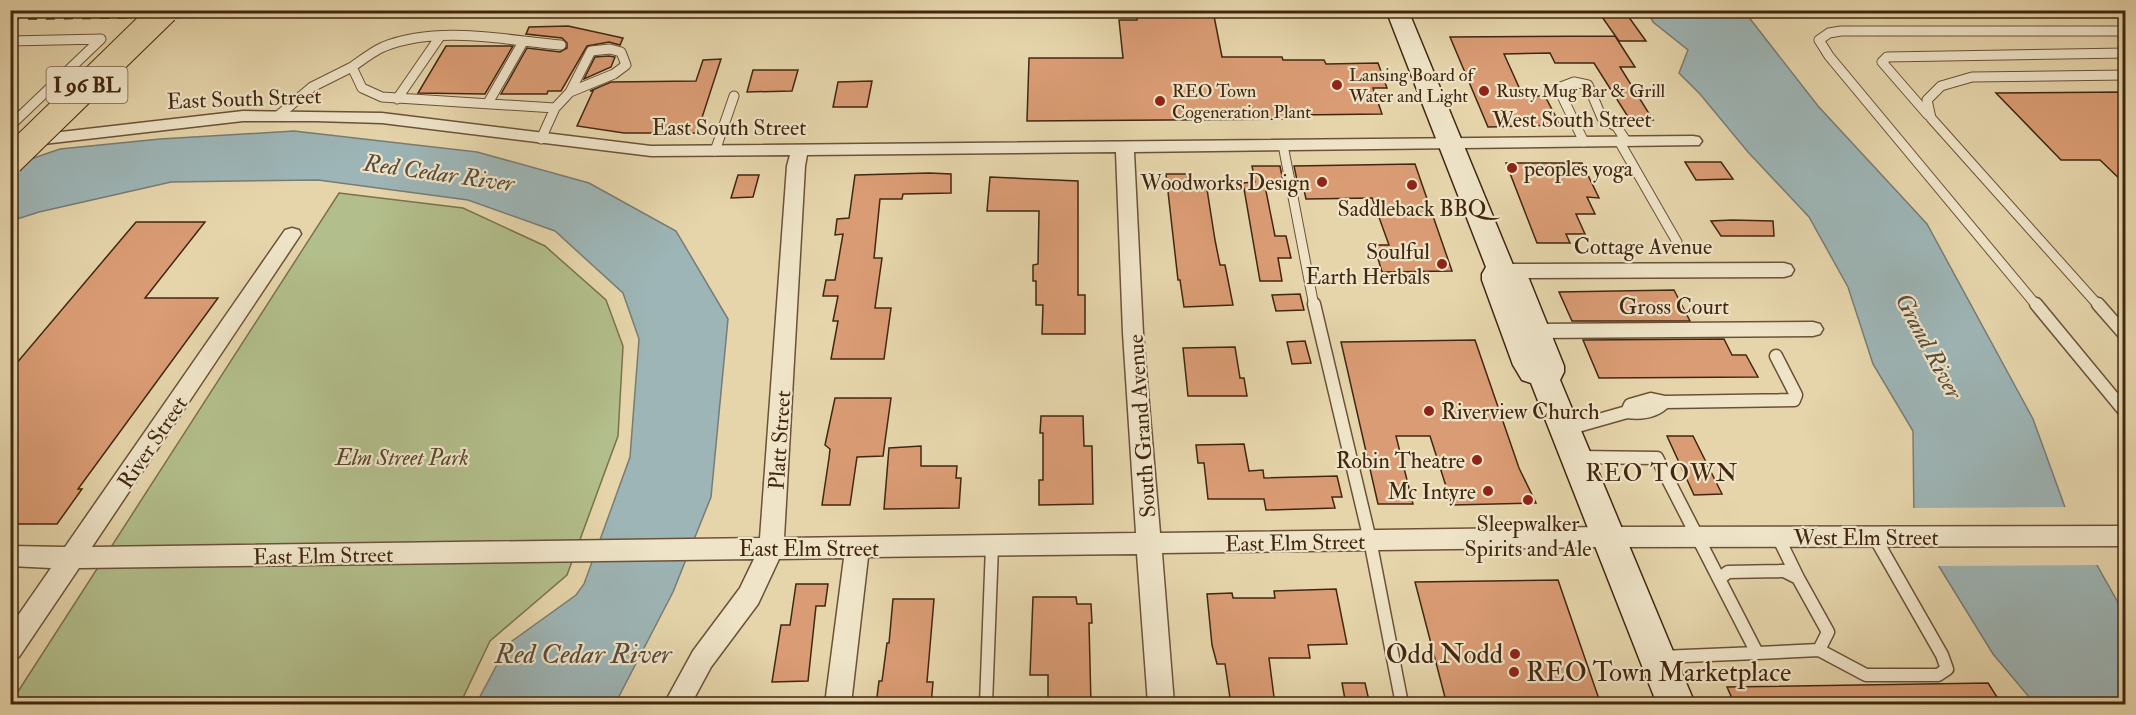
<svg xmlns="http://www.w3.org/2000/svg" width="2136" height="715" font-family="'IM FELL Double Pica',serif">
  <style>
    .green { fill: #b2be8b; stroke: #7a724e; stroke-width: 1.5 }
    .water { fill: #9db5b6; stroke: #797c74; stroke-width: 1.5 }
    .pier { fill: #e6d5ab }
    .building { fill: #da9c74; stroke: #422710; stroke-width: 1.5 }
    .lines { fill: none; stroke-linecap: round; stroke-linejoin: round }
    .lane-far1-casing { stroke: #6b5237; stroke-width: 11 }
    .lane-casing { stroke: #6b5237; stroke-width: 15 }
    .street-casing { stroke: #6b5237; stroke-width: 3 }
    .secondary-casing { stroke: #422710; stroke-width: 3 }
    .lane-far1 { stroke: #efe4c8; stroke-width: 9 }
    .lane { stroke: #efe4c8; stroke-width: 12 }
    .street { fill: #efe4c8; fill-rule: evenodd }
    .secondary { fill: #efe4c8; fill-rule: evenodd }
    .rail { stroke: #422710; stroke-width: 4; stroke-dasharray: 9 9; stroke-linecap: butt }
    .primary-bridge-casing { stroke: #422710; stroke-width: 29; stroke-linecap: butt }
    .primary-bridge { stroke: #e6d5ab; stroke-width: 27 }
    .poi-dot { fill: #8f2418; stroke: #efe4c8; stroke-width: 2 }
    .labels { text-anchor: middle; stroke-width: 4.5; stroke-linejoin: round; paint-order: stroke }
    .far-poi-label { font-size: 18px; fill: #422710; stroke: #efe4c8; text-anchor: start }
    .shield { fill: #efe4c8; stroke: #766047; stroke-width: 1.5 }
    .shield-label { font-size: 21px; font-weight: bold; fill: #422710 }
    .street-label { font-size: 22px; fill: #422710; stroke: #efe4c8 }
    .poi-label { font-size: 22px; fill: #422710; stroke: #efe4c8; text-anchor: end }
    .park-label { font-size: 22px; font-style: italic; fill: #584529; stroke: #efe4c8 }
    .water-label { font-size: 24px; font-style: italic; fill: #594a3a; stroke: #efe4c8 }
    .neighbourhood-label { font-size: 24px; letter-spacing: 1.5px; fill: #422710; stroke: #efe4c8 }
    .near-poi-label { font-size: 27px; fill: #422710; stroke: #efe4c8; text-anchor: end }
    .near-water-label { font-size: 28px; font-style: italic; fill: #594a3a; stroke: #efe4c8 }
  </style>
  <rect width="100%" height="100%" fill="#e6d5ab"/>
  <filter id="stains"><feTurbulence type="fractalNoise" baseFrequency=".00333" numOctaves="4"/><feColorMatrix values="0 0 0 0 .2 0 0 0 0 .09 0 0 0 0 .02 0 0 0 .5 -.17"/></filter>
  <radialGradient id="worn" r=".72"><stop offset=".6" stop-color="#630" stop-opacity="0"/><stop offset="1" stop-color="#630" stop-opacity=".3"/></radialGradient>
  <path class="green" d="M339,193L463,208L545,246L606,300L623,346L618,436L567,575L490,641L460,704H10Z"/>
  <path class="water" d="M1648,11H1744L1818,106L1927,224L2033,419L2066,510L2125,615V704H2035L1993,654L1914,526L1913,431L1873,364L1848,287L1809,217L1748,152L1700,94L1679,73L1688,50L1653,22Z
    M294,131L477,152L589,183L676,231L728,319L711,497L673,592L615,704H476L508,644L576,595L584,584L630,457L639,339L623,293L555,231L468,200L318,180L171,182L39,212L11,221L10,166L60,149L160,139Z"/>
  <path class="pier" d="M2069,507L2101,565L1936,566L1912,527L1911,508Z"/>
  <path class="building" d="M1214,16L1222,57H1282L1283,60H1324L1326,64L1378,63L1387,88H1373L1382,114L1296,115L1297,119L1027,121L1029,58H1123L1119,20H1137V17Z
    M1628,16L1646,41H1619L1602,17Z
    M568,26L623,38L620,45L609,42L587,46L561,91H548L547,94H501L527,48L560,52L567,48V43L562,38L526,34L529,27Z
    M1615,36L1635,67H1620L1653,120H1630L1594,63H1555L1550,53L1504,54L1523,96H1545L1560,125L1488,127L1450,37Z
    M446,46H513L485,94L418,93Z
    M609,56L615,57L611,67L584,79L595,57Z
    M721,59L697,133H624L577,126L593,91H590L611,82L696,81L703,60Z
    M753,70H798L792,91L747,92Z
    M872,81L867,107H833L838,82Z
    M2126,92V185L2100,160H2061L1996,93Z
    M1685,162H1721L1733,179L1696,180Z
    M1506,163H1582L1599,198L1587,197L1595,214H1576L1585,234H1566L1570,243H1537Z
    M1415,164L1452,271L1382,272L1374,245H1389L1372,198L1306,199L1303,185H1298L1294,166Z
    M1252,166H1280L1284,186H1265L1275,236H1286L1291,258H1278L1282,281H1260L1243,183L1255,182Z
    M929,173L951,174V193L903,194L902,199H880L874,258H882L875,308H891L884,359H831L838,321H833L838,296H823L826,280H835L843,234L835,235L837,219L849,218L855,175Z
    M1166,174H1191L1192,183H1206L1215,240L1220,265H1225L1233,305L1184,307L1180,280H1178Z
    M738,175H759L753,197L731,198Z
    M990,177L1078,181V295H1085V334H1042L1043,305H1036V281H1033V265L1038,264L1039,211H987Z
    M1732,220L1773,221L1774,236H1721L1711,221Z
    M136,222H205L145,298H218L78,489H82L57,524H10V371Z
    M1674,290L1690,321H1572L1559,292Z
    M1300,294L1304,310L1276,311L1272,295Z
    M1724,339L1732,355H1746L1758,377L1599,378L1583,340Z
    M1475,340L1519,468L1536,503L1452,505L1430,436H1396L1413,504H1378L1341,342Z
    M1305,341L1311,363L1292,364L1287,342Z
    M1235,347L1240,378H1244L1247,396H1188L1183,348Z
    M835,398H891L883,456L857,457L850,505H822L829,458L830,449L825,445Z
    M1041,416H1083L1084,446H1092L1093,504L1039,505V480H1043V433H1040Z
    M1667,436H1693L1722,494L1694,495Z
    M1244,444L1249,471L1263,470L1264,478L1337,476L1342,497H1332L1335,508L1266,510L1264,499H1208L1204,463H1198L1196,445Z
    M921,446V466H957L956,478H961L959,508L884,509L889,448Z
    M1558,580L1601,705H1447L1415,582Z
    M796,584H828L825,606H816L808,681L772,682L781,625H790Z
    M1336,589L1347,644L1308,645L1310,658H1269L1275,705H1231L1225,664H1217L1212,645L1207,594L1232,593L1233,598H1275L1274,591Z
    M1033,597H1076L1077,604H1091L1092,623H1089L1091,705H1048V675H1030Z
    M893,599H934L927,682H933L931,705H876L879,681H882L887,643H889Z
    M1342,683H1365L1370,705H1346Z
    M1988,683L2002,705H1735L1727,687Z"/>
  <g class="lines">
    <defs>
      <path id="lane-far1" d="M10,41L101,39L10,126
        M610,49L621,52L626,65L614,74L570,92L591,51Z
        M352,67C362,60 372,52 383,47C438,25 504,40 561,45
        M397,99L439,38
        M488,103L523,42
        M555,108L570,92
        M1928,115L1882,62L1887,57L2126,53
        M278,116L312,87L352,67L362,88L382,97L555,108L541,139
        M1619,141L1677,242
        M1584,142L1562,96L1561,87L1574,82L1588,85L1602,118L1617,127L1626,141
        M1283,145L1314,306
        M715,151L734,96
        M2037,306L1829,56L1819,40L1829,33L1841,31H2126
        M2099,306L1931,118L1927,100L1941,86L1972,77L2126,75"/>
      <path id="lane" d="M1314,304L1370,540L1402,704
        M2036,304L2126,413
        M2098,304L2126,336
        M1651,399L1665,402C1655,412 1641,414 1627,412L1630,405Z
        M1665,402L1794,400L1796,395L1776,356
        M1567,429L1627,412
        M1578,457L1657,458L1719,579
        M1778,537L1798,578
        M1784,571L1798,578L1828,632L1819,650L1757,653L1719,579L1728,572Z
        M1819,650L1866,675H1938L1947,669L1942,655L1874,536
        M1661,657L1757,653
        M986,704L992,546"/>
      <path id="street" d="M243,111L382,113L651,146L1693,136L1699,137L1702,141L1699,145L1134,152L1143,333L1160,533L1607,527L2126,526V546L1607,547L1162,553L1174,704H1148L1137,554L868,557L851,704H825L844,558L779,559L758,604L711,667L691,704H664L693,651L740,588L754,559L79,568L19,657L10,660V627L51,568L10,566V546L65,547L285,230L292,228L299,230L301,234L92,547L760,538L787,166L790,155L651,156L382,123L316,121H243L26,146L20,145L17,141L20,137L26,136ZM1116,152L1123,333L1136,533L784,538L805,166L807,155Z
        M1784,263L1791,265L1794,270L1791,275L1784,277L1502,278L1495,276L1492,271L1495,266L1502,264Z
        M1813,322L1820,324L1823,329L1820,334L1813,336L1536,338L1529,336L1526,331L1529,326L1536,324Z"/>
      <path id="secondary" d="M1386,10H1408L1513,265L1521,267L1529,279L1564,366V372L1560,380L1695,704H1657L1531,383L1522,380L1513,365L1482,280V274L1486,267Z"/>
    </defs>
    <use href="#lane-far1" class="lane-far1-casing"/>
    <use href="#lane" class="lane-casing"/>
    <use href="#street" class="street-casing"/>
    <use href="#secondary" class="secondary-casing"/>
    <use href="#lane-far1" class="lane-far1"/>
    <use href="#lane" class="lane"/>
    <use href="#street" class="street"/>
    <use href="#secondary" class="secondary"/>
    <path class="rail" d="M10,18L783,10"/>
    <defs>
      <path id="primary-bridge" d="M10,161L165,10"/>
    </defs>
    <use href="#primary-bridge" class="primary-bridge-casing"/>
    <use href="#primary-bridge" class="primary-bridge"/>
  </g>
  <g class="poi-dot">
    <circle cx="1337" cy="85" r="6"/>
    <circle cx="1484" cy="91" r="6"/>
    <circle cx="1160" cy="101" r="6"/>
    <circle cx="1512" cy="168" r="6"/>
    <circle cx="1322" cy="182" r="6"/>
    <circle cx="1412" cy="185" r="6"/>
    <circle cx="1442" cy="264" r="6"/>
    <circle cx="1429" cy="411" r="6"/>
    <circle cx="1477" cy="460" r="6"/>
    <circle cx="1488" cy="491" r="6"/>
    <circle cx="1528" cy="500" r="6"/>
    <circle cx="1515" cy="654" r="6"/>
    <circle cx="1514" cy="672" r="6"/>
  </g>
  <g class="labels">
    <g class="far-poi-label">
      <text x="1349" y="81">Lansing Board of<tspan x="1349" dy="21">Water and Light</tspan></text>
      <text x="1172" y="97">REO Town<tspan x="1172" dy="21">Cogeneration Plant</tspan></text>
      <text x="1496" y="97">Rusty Mug Bar &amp; Grill</text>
    </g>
    <rect class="shield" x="46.5" y="67" width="81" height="36" rx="4.5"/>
    <g class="shield-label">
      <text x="87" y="92">I 96 BL</text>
    </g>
    <g class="street-label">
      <text transform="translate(244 98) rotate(-2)" y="8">East South Street</text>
      <text x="1572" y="127">West South Street</text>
      <text x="729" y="135">East South Street</text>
      <text x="1643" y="254">Cottage Avenue</text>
      <text x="1674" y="314">Gross Court</text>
      <text transform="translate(1141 426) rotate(-94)" y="8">South Grand Avenue</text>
      <text transform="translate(779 440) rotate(-86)" y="8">Platt Street</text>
      <text transform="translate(152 442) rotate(-56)" y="8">River Street</text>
      <text x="1866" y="545">West Elm Street</text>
      <text transform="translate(1295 542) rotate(-1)" y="8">East Elm Street</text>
      <text x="809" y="556">East Elm Street</text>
      <text transform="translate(323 555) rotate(-1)" y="8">East Elm Street</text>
    </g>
    <g class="poi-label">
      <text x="1524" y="176" text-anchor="start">peoples yoga</text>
      <text x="1310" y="190">Woodworks Design</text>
      <text x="1412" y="216" text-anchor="middle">Saddleback BBQ</text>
      <text x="1430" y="259">Soulful<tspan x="1430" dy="25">Earth Herbals</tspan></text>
      <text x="1441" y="419" text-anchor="start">Riverview Church</text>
      <text x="1465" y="468">Robin Theatre</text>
      <text x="1476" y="499">Mc Intyre</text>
      <text x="1528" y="531" text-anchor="middle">Sleepwalker<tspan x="1528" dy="25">Spirits and Ale</tspan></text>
    </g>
    <g class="park-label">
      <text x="402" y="465">Elm Street Park</text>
    </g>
    <g class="water-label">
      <text transform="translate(439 173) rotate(8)" y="8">Red Cedar River</text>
      <text transform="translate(1929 346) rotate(62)" y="8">Grand River</text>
    </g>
    <g class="neighbourhood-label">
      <text x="1662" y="481">REO TOWN</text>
    </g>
    <g class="near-poi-label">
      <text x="1503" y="663">Odd Nodd</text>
      <text x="1526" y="681" text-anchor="start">REO Town Marketplace</text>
    </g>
    <g class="near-water-label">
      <text x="583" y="663">Red Cedar River</text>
    </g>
  </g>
  <rect width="2136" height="715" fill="none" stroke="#e6d5ab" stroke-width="36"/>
  <rect x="12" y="12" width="2112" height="691" fill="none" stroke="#422710" stroke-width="3"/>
  <rect x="18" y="18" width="2100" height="679" fill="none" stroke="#422710" stroke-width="1.5"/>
  <rect width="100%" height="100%" filter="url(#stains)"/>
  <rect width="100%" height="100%" fill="url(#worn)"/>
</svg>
